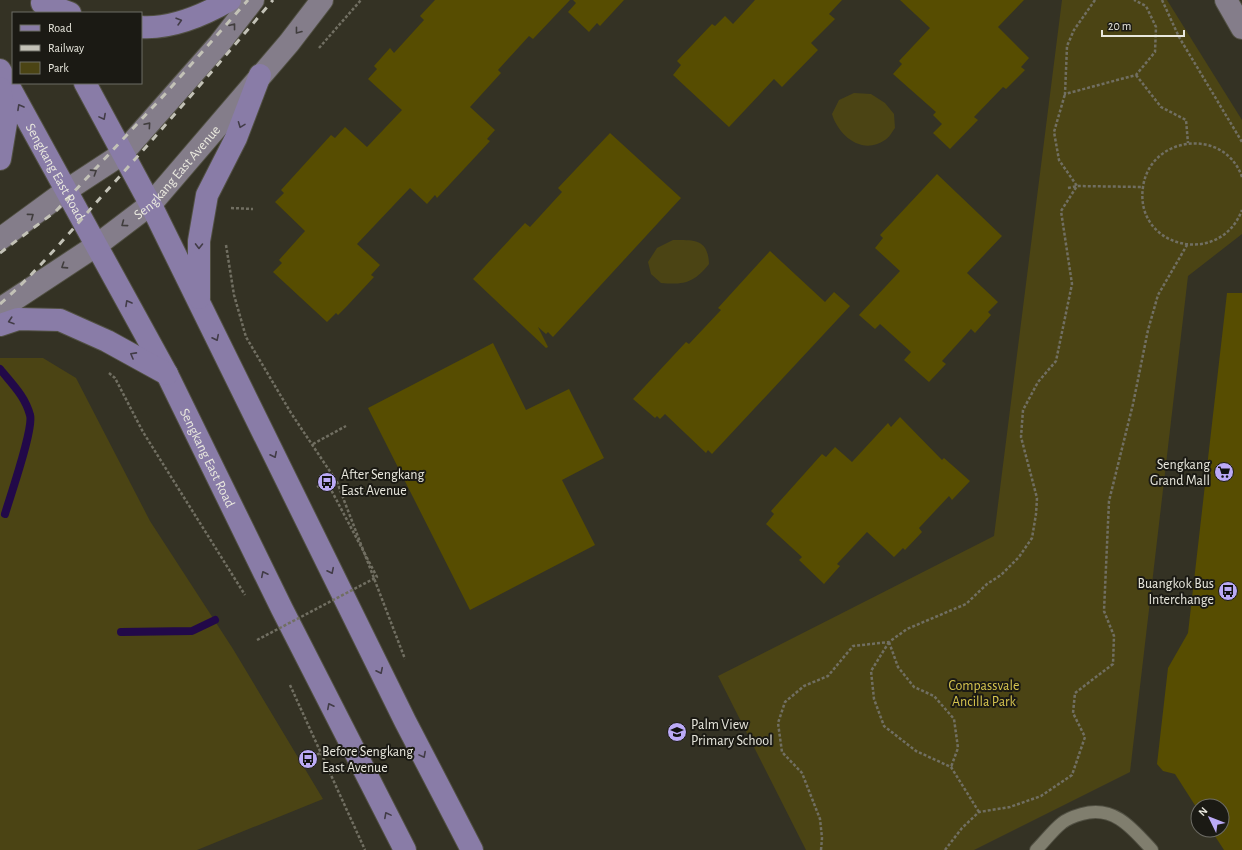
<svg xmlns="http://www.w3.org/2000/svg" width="1242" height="850" font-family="'Alegreya Sans',sans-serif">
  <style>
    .green { fill: #4b4414 }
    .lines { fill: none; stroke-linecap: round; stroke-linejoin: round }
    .stream { stroke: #220949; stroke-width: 8 }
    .building { fill: #574d01 }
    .lane-casing { stroke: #515043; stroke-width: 14 }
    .secondary-casing { stroke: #515043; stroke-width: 24 }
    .primary-casing { stroke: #515043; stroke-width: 24 }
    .path { stroke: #716f62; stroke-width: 2.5; stroke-dasharray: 3 2; stroke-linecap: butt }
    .lane { stroke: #807e6e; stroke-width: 12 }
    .secondary { stroke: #847d8a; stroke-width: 22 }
    .primary { stroke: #897ca7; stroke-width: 22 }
    .rail { stroke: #c3c2b7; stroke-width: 3; stroke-dasharray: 7 7; stroke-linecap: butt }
    .path-bridge { stroke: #716f62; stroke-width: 2.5; stroke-dasharray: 3 2; stroke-linecap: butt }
    .oneway { stroke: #423c47 }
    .oneway2 { stroke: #403d3d }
    .labels { text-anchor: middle; stroke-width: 4; stroke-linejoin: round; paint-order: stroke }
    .street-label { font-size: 14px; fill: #e9e8de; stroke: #1b1a14 }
    .poi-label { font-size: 14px; fill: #e9e8de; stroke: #1b1a14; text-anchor: start }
    .park-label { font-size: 14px; fill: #d7c54f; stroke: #1b1a14 }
  </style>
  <rect width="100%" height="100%" fill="#343224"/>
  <path class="green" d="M1062,0H1167L1242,120V234L1188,276L1130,772L974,850H806L718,676L994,536Z
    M854,93L871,94L885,103L894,114L895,128C892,132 889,138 885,140C862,156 838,135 832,114L839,100Z
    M673,240C695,240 708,239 709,264C694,283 684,285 661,283L651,274L648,262L657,248Z
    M0,358H43L76,378L150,521L233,649L323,799L197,850H0Z"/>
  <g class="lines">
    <path class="stream" d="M0,369C12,384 25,396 30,415C34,428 10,497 5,514
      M121,632L192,631L215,620"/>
  </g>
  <path class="building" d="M435,0H570L533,39L529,36L498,70L501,73L470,107L495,130L487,139L490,141L437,198L435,195L427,204L410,188L357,244L380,265L371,275L374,277L347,306L338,315L336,313L327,322L273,272L282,263L279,260L305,231L275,202L284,193L281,190L331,135L335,138L345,127L367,147L402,110L368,79L377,69L374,66L390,48L394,53L424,20L420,16Z
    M573,0H624L600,26L597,23L589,32L568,12L576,3Z
    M755,0H842L829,14L835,19L811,43L818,50L782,87L774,79L729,127L673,75L681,65L677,61L712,24L715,26L725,16L733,24Z
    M900,0H1024L998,27L1029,58L1021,67L1025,70L1006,89L1003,87L974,117L978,120L950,149L933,133L942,124L933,115L936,112L893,74L902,64L899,61L930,28Z
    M610,133L681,198L553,337L548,332L546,334L538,327L548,347L546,348L473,279L525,223L530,227L562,192L558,188Z
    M937,174L1002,236L967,273L998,302L988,312L991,315L975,333L971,329L942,361L946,364L929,382L904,360L911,352L880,324L875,329L859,315L900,271L875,248L883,238L880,235Z
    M770,251L825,302L834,292L850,306L712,454L708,450L706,453L665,414L660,419L657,416L655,418L633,399L686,342L689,344L721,310L718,308Z
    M1227,293H1242V850H1224L1211,830H1222V806H1198V810L1175,774L1163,771L1157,764L1168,668L1188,633Z
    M493,343L526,410L569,389L604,458L562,480L595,545L470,610L368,408Z
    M900,417L942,460L944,458L970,481L952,500L949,496L919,528L922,532L905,550L903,548L894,557L867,532L837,564L840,566L824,584L799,560L802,557L766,524L774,514L771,511L822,454L826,457L835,447L852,462L888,423L891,427Z"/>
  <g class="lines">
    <defs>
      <path id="lane" d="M1036,850C1045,841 1053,830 1062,823C1068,818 1075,816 1082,814C1114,805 1132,828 1152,850"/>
      <g id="secondary">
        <path d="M1226,0L1242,28"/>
        <path d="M0,239L67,190L122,154L219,44L253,0"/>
        <path id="s1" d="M0,309L97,245L151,204L289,43L322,0"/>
      </g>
      <g id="primary">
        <path d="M42,3L70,13"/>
        <path d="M141,27C171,29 204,15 230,0"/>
        <path id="s2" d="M0,70L167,374L282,609L405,850"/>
        <path d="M85,83L154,211L405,721L472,850"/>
        <path d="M0,88L6,123L0,159"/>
        <path d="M199,298V241L207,195L236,138L260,75"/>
        <path d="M0,325L18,319L60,320L107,341L167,374"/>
      </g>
    </defs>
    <use href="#lane" class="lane-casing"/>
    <use href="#secondary" class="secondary-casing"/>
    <use href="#primary" class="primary-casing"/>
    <path class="path" d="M1095,0L1074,30L1067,46L1065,94L1136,75L1155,52L1156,27L1146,6L1134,0
      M1162,0L1179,37L1242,142
      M319,48L361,0
      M1136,75L1161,107L1186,120L1188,143
      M1242,177C1225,127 1150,135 1143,187C1134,248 1220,268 1242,210
      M1068,188L1077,186L1143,187
      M231,208L253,209
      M226,245L234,295L246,337L291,413L337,482L405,659
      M109,373L115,378L143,432L245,595
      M313,444L346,426
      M317,487L327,482
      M889,642L871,671L874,699L884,726L916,751L951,767L979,812
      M889,642L898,667L914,687L934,696L954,719L958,748L951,767
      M290,685L365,850
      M308,759L327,750
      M821,850L822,838L820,819L802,773L782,752L778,723L785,702L804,686L828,676L853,646L889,642L907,629L966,604L987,584L1001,575L1019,557L1032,538L1036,514L1037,498L1021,437L1023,410L1038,382L1056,361L1072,284L1061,211L1077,186L1059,160L1054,132L1065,94
      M945,850L962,828L979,812L1010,807L1041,796L1072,775L1085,737L1073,713L1075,693L1113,664L1114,636L1104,611L1109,501L1133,404L1148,330L1158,295L1187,245"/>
    <use href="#lane" class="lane"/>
    <use href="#secondary" class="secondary"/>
    <use href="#primary" class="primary"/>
    <path class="rail" d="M0,253L56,211L166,93L248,0
      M0,304C37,272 69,233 102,196C160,132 217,66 273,0"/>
    <path class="path-bridge" d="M257,640L377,577L327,482"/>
  </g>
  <defs><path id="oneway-chevron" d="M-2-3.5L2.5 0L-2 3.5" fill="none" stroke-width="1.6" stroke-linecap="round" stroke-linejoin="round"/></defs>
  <g class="oneway">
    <use href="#oneway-chevron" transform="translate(179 21) rotate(-16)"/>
    <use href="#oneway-chevron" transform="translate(20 107) rotate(-119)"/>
    <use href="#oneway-chevron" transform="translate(103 117) rotate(62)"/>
    <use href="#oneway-chevron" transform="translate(241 125) rotate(111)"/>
    <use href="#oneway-chevron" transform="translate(199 246) rotate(91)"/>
    <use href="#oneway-chevron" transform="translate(128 303) rotate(-119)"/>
    <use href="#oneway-chevron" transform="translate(11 321) rotate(162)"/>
    <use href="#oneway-chevron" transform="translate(216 338) rotate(64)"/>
    <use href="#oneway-chevron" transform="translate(133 355) rotate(-151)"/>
    <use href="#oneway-chevron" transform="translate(274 455) rotate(64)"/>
    <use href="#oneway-chevron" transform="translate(331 571) rotate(64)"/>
    <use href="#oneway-chevron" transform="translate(264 574) rotate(-116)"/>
    <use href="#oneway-chevron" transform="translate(380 671) rotate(64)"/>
    <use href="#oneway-chevron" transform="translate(330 706) rotate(-117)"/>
    <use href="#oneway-chevron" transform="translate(423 755) rotate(62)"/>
    <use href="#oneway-chevron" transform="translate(387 815) rotate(-118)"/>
  </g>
  <g class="oneway2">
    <use href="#oneway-chevron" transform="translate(233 26) rotate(-52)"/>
    <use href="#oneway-chevron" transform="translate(298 31) rotate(128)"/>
    <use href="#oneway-chevron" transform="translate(148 125) rotate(-49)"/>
    <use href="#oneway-chevron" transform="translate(94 172) rotate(-33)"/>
    <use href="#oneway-chevron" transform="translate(31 216) rotate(-36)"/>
    <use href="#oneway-chevron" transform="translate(124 224) rotate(143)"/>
    <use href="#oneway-chevron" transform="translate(64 266) rotate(147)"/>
  </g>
  <defs>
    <symbol id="supermarket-disc" viewBox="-11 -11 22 22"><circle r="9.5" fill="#bbaaf6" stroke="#1b1a14"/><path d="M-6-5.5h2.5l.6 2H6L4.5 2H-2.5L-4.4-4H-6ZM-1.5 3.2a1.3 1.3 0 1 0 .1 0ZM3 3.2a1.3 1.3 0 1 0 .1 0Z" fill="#111"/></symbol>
    <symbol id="bus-disc" viewBox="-11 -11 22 22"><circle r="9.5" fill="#bbaaf6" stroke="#1b1a14"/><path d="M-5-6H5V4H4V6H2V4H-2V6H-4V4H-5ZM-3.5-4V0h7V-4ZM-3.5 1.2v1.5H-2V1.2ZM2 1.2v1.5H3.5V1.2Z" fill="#111"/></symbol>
    <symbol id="school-disc" viewBox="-11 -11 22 22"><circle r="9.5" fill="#bbaaf6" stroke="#1b1a14"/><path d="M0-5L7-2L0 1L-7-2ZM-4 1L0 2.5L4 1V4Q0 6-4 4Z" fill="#111"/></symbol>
  </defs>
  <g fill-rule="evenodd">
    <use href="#supermarket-disc" x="1213" y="461" width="22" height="22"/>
    <use href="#bus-disc" x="316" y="471" width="22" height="22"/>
    <use href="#bus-disc" x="1217" y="580" width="22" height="22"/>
    <use href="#school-disc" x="666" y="721" width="22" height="22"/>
    <use href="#bus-disc" x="297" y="748" width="22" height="22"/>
  </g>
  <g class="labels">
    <g class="street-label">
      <text dy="5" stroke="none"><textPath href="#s1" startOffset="225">Sengkang East Avenue</textPath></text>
      <text dy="5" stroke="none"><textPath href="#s2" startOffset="116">Sengkang East Road</textPath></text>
      <text dy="5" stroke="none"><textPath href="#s2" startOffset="440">Sengkang East Road</textPath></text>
    </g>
    <g class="poi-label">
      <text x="1210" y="469" text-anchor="end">Sengkang<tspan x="1210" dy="16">Grand Mall</tspan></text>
      <text x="341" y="479">After Sengkang<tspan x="341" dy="16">East Avenue</tspan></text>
      <text x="1214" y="588" text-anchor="end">Buangkok Bus<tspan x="1214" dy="16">Interchange</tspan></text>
      <text x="691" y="729">Palm View<tspan x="691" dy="16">Primary School</tspan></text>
      <text x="322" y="756">Before Sengkang<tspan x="322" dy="16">East Avenue</tspan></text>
    </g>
    <g class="park-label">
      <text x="984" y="690">Compassvale<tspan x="984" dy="16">Ancilla Park</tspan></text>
    </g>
  </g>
  <rect x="12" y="12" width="130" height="72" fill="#1b1a14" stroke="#6d6c65"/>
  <rect x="20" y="25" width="20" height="6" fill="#897ca7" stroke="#6d6c65"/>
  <text x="48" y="32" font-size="12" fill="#e9e8de">Road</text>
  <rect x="20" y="45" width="20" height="6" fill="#c3c2b7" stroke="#6d6c65"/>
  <text x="48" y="52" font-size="12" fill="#e9e8de">Railway</text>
  <rect x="20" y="62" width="20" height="12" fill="#4b4414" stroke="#6d6c65"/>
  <text x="48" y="72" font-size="12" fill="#e9e8de">Park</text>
  <g transform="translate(1210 818) rotate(313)"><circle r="19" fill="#1b1a14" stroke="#6d6c65"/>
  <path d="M0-3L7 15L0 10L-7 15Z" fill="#bbaaf6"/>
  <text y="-6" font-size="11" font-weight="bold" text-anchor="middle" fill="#e9e8de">N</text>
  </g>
  <path d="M1102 30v6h82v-6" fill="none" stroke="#e9e8de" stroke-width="2"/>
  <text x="1108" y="30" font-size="12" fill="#e9e8de" stroke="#1b1a14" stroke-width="3" paint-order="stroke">20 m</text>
</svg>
